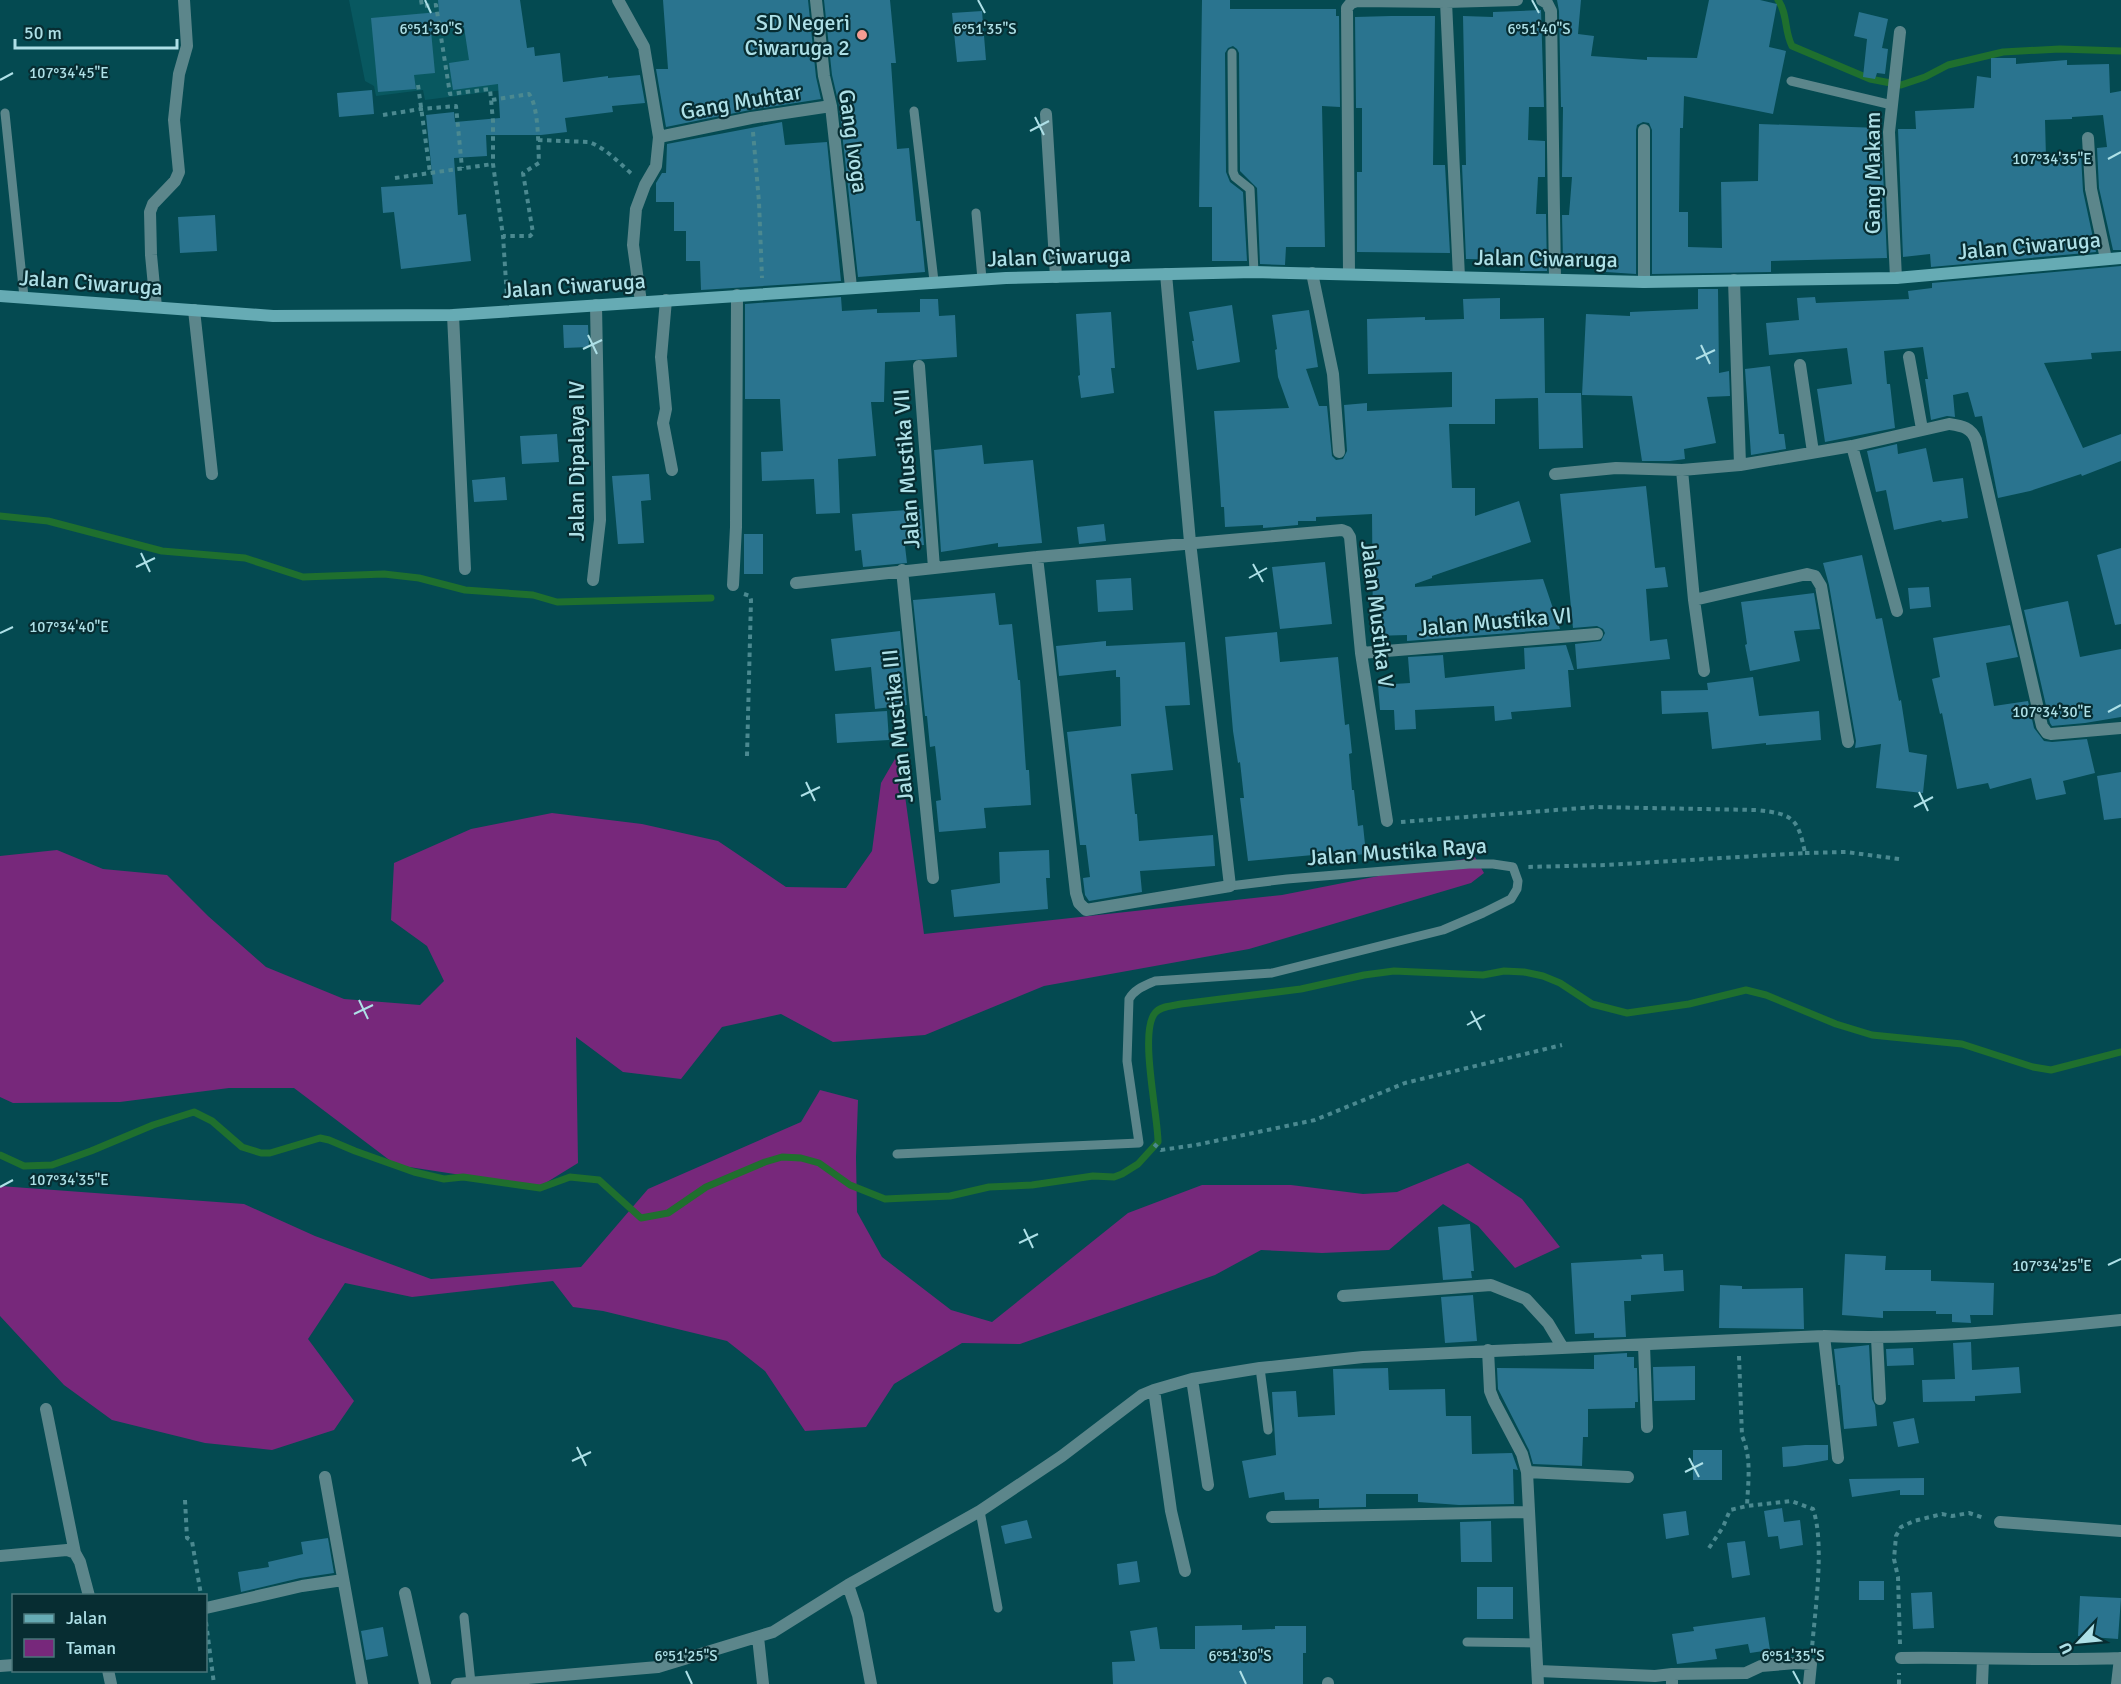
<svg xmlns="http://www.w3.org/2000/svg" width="2121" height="1684" font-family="Signika,sans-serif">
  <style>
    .built { fill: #085860 }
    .green { fill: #77287b }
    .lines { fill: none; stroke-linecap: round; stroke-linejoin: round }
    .stream { stroke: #1f6f2e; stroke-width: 7 }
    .building { fill: #2a748f }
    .path { stroke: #4b8990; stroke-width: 4; stroke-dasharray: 4.5 4.5; stroke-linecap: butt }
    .lane { stroke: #5c868b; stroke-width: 9 }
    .street { stroke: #5c868b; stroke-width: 12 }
    .secondary { stroke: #66abb4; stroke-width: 12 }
    .ticks { fill: none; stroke: #aee0e7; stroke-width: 2 }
    .poi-dot { fill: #f59c93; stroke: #072d32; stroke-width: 2 }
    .labels { text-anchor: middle; stroke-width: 4.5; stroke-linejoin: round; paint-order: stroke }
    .poi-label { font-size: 22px; fill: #aee0e7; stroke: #072d32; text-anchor: end }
    .street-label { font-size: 22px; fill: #aee0e7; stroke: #072d32 }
    .ticks-label { font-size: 15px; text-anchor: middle; fill: #aee0e7; stroke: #072d32; stroke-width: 4.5; stroke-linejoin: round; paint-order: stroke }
  </style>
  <rect width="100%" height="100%" fill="#044a51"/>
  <path class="built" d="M349,0H489L503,90L425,100L423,90L376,96L374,86L365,81Z"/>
  <path class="green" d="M899,752L924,934L1282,895L1475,857L1484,873L1471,883L1249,949L1044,986L925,1035L833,1042L781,1014L722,1027L681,1079L623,1072L576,1037L578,1163L539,1187L396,1165L294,1088H229L120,1102L13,1103L0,1097V856L57,850L103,869L167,875L208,916L266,967L344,999L420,1005L444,981L427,946L391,920L394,863L471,829L552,813L642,824L718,841L786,887L846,888L872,851L881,783Z
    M820,1090L858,1100L856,1157L857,1212L882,1257L951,1310L992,1322L1128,1213L1202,1185H1291L1363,1194L1397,1192L1468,1163L1522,1199L1560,1247L1515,1268L1478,1226L1443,1204L1389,1250L1322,1253L1261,1250L1215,1275L1020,1344L962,1343L894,1384L866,1427L805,1431L765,1371L727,1341L603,1311L573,1307L553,1281L412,1297L345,1283L308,1339L354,1401L334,1430L272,1450L205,1443L112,1420L64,1385L0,1316V1186L244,1204L315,1236L431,1279L581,1267L648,1189L801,1122Z"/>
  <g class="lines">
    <path class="stream" d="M1778,0C1788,14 1784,31 1792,46L1870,79L1901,85L1925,77L1948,65L2003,52L2060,49L2121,51
      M0,516L48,521L162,551L245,558L303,577L384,574L419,578L465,590L533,595L557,602L711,598
      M0,1155L24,1166L52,1165L91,1151L153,1125L194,1112L212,1121L242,1147L261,1153H270L320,1138L329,1140L355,1151L414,1172L444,1179L463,1177L540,1188L570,1177L599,1180L641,1218L668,1213L706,1187L765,1162L782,1157L801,1158L819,1163L850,1185L885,1199L950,1196L989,1187L1032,1185L1093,1176L1114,1177L1122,1174L1138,1164L1158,1142C1158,1115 1139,1032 1155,1013C1160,1006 1172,1006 1181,1004L1301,989L1364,975L1394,971L1483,975L1504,971L1524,972L1543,976L1560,983L1592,1004L1627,1013L1689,1004L1746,990L1766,995L1836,1024L1872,1035L1962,1044L2033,1067L2051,1070L2121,1052"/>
  </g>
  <path class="building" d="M438,0H520L527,48L534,47L535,56L560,53L563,82L608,76V78L640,75L645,103L612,106L613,112L565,118L567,132L541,135H486L487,156L454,158L458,215L466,214L471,261L401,269L394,212L383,213L381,187L433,184L426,115L454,112L455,122L500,118L498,84L453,90L449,63L469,60L464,27L431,31L435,73L414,75L416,89L378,92L371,18L439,12Z
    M663,0H808L816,77L821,99L750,110L666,127L656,69H668Z
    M824,0H890L896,63H891L897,149L909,148L916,221H920L925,272L858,277L839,105L832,75Z
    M1202,0H1230V9H1336V16H1339L1340,107L1322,106L1325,247H1286L1285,265L1260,264L1257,188L1240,171L1239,53L1237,49L1233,46L1228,48L1225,53L1226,172L1230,182L1243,192L1247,261H1212V207H1199Z
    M1557,0H1581L1578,34L1594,36L1591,56L1647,60V57L1697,58L1709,0H1760L1777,4L1769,47L1786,51L1773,114L1684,96L1683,128H1680L1679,212H1688V247L1722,248L1721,182L1758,181L1759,124L1881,128L1887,258L1771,261V272L1652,274V130L1649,123L1643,122L1637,125L1636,130V274L1606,272V263L1563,261L1562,215H1569L1572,177H1562L1563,107H1561L1559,11Z
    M1541,10L1544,107H1529L1528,140L1545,141V177H1538L1536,214H1546L1547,271H1520L1521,260L1466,259L1462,165H1466L1463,16L1493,17V12Z
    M982,11L986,60L957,62L952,13Z
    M1859,12L1888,19L1882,48L1888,49L1885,74L1877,73L1875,79L1863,77L1867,39L1854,36Z
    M1391,16H1435L1433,165H1445L1450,253L1357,252V172H1362V108H1356L1355,17Z
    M1991,58H2016V64L2067,60V65L2109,64L2110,93L2121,91V250H2113L2099,188L2097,148L2107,147L2103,115L2072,117V119L2045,120L2046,158L2081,155L2083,191L2096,252L1931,267L1930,254L1903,257L1898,129H1916L1915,111L1974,108L1977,76L1991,78Z
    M372,90L374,114L339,117L337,93Z
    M782,122L785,145L827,142L841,281L701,290L700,261H686V231H674V202H656V183L662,173H666L667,144Z
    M215,215L217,251L180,253L178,217Z
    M2121,266V351L2091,353L2092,359L2044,363L2083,448L2121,434V461L2082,476L2081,474L2030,491L1998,498L1982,416L1975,417L1968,392L1953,395L1955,417L1947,416L1931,420L1925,379H1928L1923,347L1884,351L1887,384H1890L1895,428L1825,442L1817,389L1852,384L1847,348L1769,355L1766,323L1799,320L1797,298L1815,297L1816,303L1909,299L1908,291L1932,288V283Z
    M1698,289H1718L1719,373L1729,371L1730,396L1707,397L1716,443L1684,449L1685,459L1670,461H1642L1632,396L1582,395L1586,314L1630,316V312L1698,309Z
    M841,297L842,311L877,309V313L920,312V299H938L939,316L955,315L957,357L885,362L884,402H871L876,456L838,459L840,513L816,514L814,479L762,481L761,452L783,451L780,399H745V304Z
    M1500,298V319L1544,318L1545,393H1581L1583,448L1539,449L1538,398L1495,399V424H1449L1452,488H1475V516L1519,501L1531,542L1432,576V578L1415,584V587L1543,579L1560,629L1407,641V635L1373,636L1372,514L1316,517V521H1298V525L1263,528V525L1225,527L1224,507H1221L1220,487L1214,411L1289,408L1278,377L1275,350L1277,349L1272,315L1309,310L1318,367L1306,369L1319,406H1327L1332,456L1336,460L1343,459L1347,451L1344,405L1367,403V411L1452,407V372L1368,374L1367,319L1425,317V320L1464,319L1463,299Z
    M1232,305L1240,362L1197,370L1192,341H1194L1189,312Z
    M1111,312L1115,368H1111L1114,393L1081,398L1078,376L1080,375L1076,314Z
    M563,325H588L589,347L564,348Z
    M1770,366L1779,434H1784L1786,449L1751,455L1745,369Z
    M557,434L559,462L522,464L520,436Z
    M1897,444L1898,454L1926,448L1933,482L1963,478L1968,518L1942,522L1941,520L1894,530L1886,490L1876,492L1867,451Z
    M982,445L984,464L1033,460L1042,543L998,547V543L941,552L934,450Z
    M649,474L651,500L641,501L644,543L618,544L612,476Z
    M505,477L507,500L474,502L472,480Z
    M1646,486L1655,568L1665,567L1668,587L1646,589L1650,641L1667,639L1670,659L1577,669L1575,644L1601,641L1605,633L1603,629L1597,626L1573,628L1560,494Z
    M921,509L924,545L905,546L907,563L863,567L861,550L855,551L852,514Z
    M1104,524L1106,541L1079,544L1077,527Z
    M744,534H763V574H744Z
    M2121,548V624L2115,625L2097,555Z
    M1862,555L1876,619L1882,618L1899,701L1901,700L1909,752L1927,755L1923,793L1876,788L1881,744L1855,748L1856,741L1829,585L1823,563Z
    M1325,562L1332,624L1280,629L1272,567Z
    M1131,578L1133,610L1098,612L1096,580Z
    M1929,587L1931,607L1910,609L1908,588Z
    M995,593L999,625L1012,624L1018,680H1020L1026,770H1029L1031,805L984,808L986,828L939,832L936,801L941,800L935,746L930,747L927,716H925L913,600Z
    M1814,593L1820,629L1794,631L1800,661L1750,671L1745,645L1747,644L1741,602Z
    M2068,601L2080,657L2121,649V717L2085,723L2052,726L2050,723L2024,610Z
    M2010,625L2018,657L1986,663L1994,706L2028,701L2034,728L2044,741L2052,742L2087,739L2095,773L2063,781L2066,794L2036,800L2031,778L1990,789L1988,783L1957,789L1942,713L1940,714L1932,679L1940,677L1933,638Z
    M900,631L907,705L875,709L871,667L835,671L831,639Z
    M1277,632L1280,662L1338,657L1345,725L1349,724L1352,753L1349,754L1352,790H1354L1358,826L1363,825L1366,854L1314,859L1313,855L1248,861L1240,798H1244L1240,762L1238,763L1233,731L1225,637Z
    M1106,641V646L1185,642L1190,705L1165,706L1173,770L1131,774L1135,814H1137L1139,841L1213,835L1215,866L1140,871L1142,892L1089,901L1085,895L1083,878L1090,877L1086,845H1080L1067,732L1121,726L1120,677H1116V670L1059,676L1056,646Z
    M1566,645L1574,670H1568L1571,707L1511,712L1512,719L1495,721L1494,706L1415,710L1416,729L1395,730L1394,710H1380L1378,685L1410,683L1408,657L1443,655L1445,678L1525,669L1524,648Z
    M1753,677L1759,716L1819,711L1821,740L1766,745V743L1712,749L1708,712L1662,714L1661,691L1708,690L1707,683Z
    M887,711L889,740L837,743L835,714Z
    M2121,772V818L2104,820L2097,776Z
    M1049,850L1050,878H1046L1048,909L954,917L951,890L1000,883L999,852Z
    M1470,1224L1474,1271H1471L1472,1278L1443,1280L1438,1227Z
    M1663,1254L1664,1271L1683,1270L1684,1291L1631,1295V1301H1624L1626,1337L1594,1338V1333L1575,1334L1571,1263L1642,1259L1641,1255Z
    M1845,1254L1886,1256L1885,1270H1931V1281L1994,1283L1993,1315H1970L1971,1323L1952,1322V1314H1936V1311H1883V1318L1842,1315Z
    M1720,1285L1742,1286V1289L1803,1288L1804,1329L1719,1328Z
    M1473,1295L1477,1341L1445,1343L1441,1297Z
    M1971,1342L1972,1370L2019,1367L2021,1393L1975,1396V1401L1923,1402L1922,1380L1955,1379L1953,1343Z
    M1869,1345L1872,1399L1875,1405L1877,1426L1844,1429L1840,1385H1838L1834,1349Z
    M1913,1348L1914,1365L1887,1366L1886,1349Z
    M1627,1353V1357H1634V1368H1637L1638,1402H1635V1408L1588,1409V1437H1583L1582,1466L1533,1464L1529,1450L1498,1389L1497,1368L1594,1369V1355Z
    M1695,1366V1400L1654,1401L1653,1367Z
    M1388,1368L1389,1390L1445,1389L1446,1416H1471L1472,1454L1512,1453L1518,1470L1513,1469L1514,1504L1459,1505L1418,1502V1494H1366V1507L1319,1508V1499L1285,1500L1284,1492L1249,1498L1242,1461L1276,1455L1272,1392L1296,1391L1298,1417L1335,1415L1333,1369Z
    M1914,1418L1919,1443L1898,1447L1893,1422Z
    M1805,1445H1828V1460L1795,1466L1783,1467L1782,1447Z
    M1693,1450H1722V1480H1693Z
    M1924,1478V1495H1900V1490L1852,1497L1849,1479Z
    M1782,1508L1784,1522L1800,1520L1803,1545L1780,1549L1778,1536L1768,1537L1764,1511Z
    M1686,1511L1689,1535L1666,1539L1663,1514Z
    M1027,1520L1032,1538L1005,1544L1001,1526Z
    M1491,1521L1492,1562H1461L1460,1522Z
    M328,1538L334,1573L300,1578L241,1592L238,1572L269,1567L268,1562L303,1554L301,1542Z
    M1745,1541L1750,1575L1732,1578L1727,1543Z
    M1137,1561L1140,1582L1119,1585L1117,1564Z
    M1859,1581H1884V1600H1859Z
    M1477,1587H1513V1619H1477Z
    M1932,1592L1934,1628L1913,1629L1911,1593Z
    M2080,1596L2121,1598L2118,1639L2078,1636Z
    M1765,1617L1770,1650L1750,1653L1748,1644L1715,1649L1717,1659L1677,1664L1672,1634L1694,1631L1693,1627Z
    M1242,1625V1630L1275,1629V1626H1306V1653H1303V1684H1113L1112,1662L1135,1661L1130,1631L1157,1627L1160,1649H1195V1626Z
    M383,1627L388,1656L366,1660L361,1631Z"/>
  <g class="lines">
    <path class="path" d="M421,0L422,6L436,5L450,94L490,89L493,121V164L503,236L507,297
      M418,85L430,173
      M492,100L529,94C539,107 538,145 539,163L523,173L533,233L530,236H503
      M383,115L421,109L456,106L462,168
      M753,132L759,202L762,278
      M538,140L589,142C606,148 619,163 633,175
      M395,178L493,164
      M744,594L750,596L751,600L747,756
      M1401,822L1595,807L1757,810C1793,814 1798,818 1805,853L1606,865L1527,867
      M1805,853L1846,852L1899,859
      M1154,1144L1161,1150L1196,1145L1315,1120L1405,1083L1562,1045
      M1739,1356L1742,1436C1752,1458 1748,1482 1747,1506
      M185,1500L187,1538L192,1541L201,1595
      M1709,1548L1723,1527L1730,1510L1747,1506L1791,1501L1813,1509C1825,1543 1815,1611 1812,1648
      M206,1622L214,1684
      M1900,1644L1898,1577L1894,1559L1896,1536L1901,1527L1914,1521L1942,1514L1952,1516L1969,1513L1984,1518
      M1899,1684V1673"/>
    <path class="lane" d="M1232,53L1233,172L1235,177L1250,189L1254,272
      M1791,81L1892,105
      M914,111L934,281
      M5,113L24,297
      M976,213L982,279
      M897,1154L1139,1143L1127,1061L1129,999C1135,989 1144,986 1155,981L1272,973L1443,930L1483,913L1511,899L1517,889L1518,881L1513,867L1493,864H1469L1287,879L1230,886
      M1260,1368L1268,1430
      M980,1511L998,1608
      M464,1617L471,1683
      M1467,1642L1537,1643"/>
    <path class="street" d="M618,0L644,47L659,137L656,166L645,185L636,209L633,245L641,302
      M816,0L824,76L831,106L851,287
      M1542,0L1547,3L1551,11L1555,279
      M1446,2L1459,277
      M1046,114L1056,277
      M659,137L751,118L831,106
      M2088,138L2091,189L2106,259
      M1312,273L1333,374L1339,452
      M1349,274L1347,8L1351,3L1357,1L1446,2L1517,0
      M1896,278L1889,132L1900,32
      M1734,280L1740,465
      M1644,282V130
      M666,300L661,357L666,409L663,423L672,470
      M156,307L151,255L150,212L153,204L175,181L179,172L174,120L179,74L187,46L184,0
      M194,310L212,474
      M453,315L465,569
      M1909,357L1922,429
      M1800,365L1813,452
      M919,366L934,568
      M1852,446L1897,611
      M1682,470L1694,600L1704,671
      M1555,474L1616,468L1682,470L1740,465L1852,446L1949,424C1962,426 1971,427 1976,440L2042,726L2047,733L2051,734L2121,728
      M1037,557L1076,893L1079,903L1086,910L1230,886L1190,542L1166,274
      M902,570L933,878
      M593,580L600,520L596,305
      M796,583L1037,557L1342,530L1347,532L1350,537L1361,653L1387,821
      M733,585L736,527L737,295
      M1694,600L1807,574L1815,576L1821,586L1848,742
      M1361,653L1597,634
      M1343,1296L1491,1285L1526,1299L1548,1323L1563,1348
      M1824,1336L1838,1458
      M1877,1338L1880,1399
      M1644,1345L1647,1427
      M1488,1350L1490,1391L1494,1401L1522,1454L1527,1472L1538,1684
      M1192,1379L1208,1485
      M1154,1390L1171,1511L1185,1571
      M46,1409L75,1553L80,1562L89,1596
      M1527,1472L1628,1477
      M325,1477L362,1684
      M1272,1517L1529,1512
      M2000,1522L2121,1531
      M0,1556L67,1550L75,1553
      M848,1585L858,1615L871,1684
      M405,1593L425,1684
      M206,1608L302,1586L343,1580
      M758,1637L763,1684
      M1901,1658C1974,1657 2047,1661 2121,1658
      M0,1666L14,1665
      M108,1670L111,1684
      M1539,1671L1655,1676L1672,1674V1684
      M1672,1674L1746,1673L1761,1666L1796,1663L1811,1664L1809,1684
      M1328,1683V1684
      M457,1684L658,1667L773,1632L848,1585L980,1511L1062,1456L1142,1395L1154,1390L1192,1379L1260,1368L1363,1357L1824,1336C1923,1340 2022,1330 2121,1320
      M1982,1684L1983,1659
      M2117,1684L2120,1658"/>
    <path class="secondary" d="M0,296L273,316L453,315L1006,278L1254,272L1644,282L1896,278L2121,258"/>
  </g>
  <path class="ticks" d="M425,0L431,13M978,0L985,13M1532,0L1539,13M0,80L13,73M1035,117L1044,135M1030,131L1049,121M2108,159L2121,152M588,335L597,354M1701,345L1710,364M583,349L602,340M1696,359L1715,350M141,553L150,572M1253,564L1263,582M136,567L155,558M1249,578L1267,568M0,633L13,627M2108,712L2121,705M806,782L815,801M1919,792L1928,811M801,796L820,787M1914,807L1933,797M359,1000L368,1019M1471,1011L1481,1030M354,1014L373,1005M1467,1025L1485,1015M0,1187L13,1180M1024,1229L1033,1248M1019,1243L1038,1234M2108,1265L2121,1259M577,1447L586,1466M1689,1458L1699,1477M572,1461L591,1452M1685,1472L1703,1463M686,1671L692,1684M1240,1671L1246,1684M1793,1671L1800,1684"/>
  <circle class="poi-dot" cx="862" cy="35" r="6"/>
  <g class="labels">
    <g class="poi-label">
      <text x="850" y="30">SD Negeri<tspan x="850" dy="25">Ciwaruga 2</tspan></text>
    </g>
    <g class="street-label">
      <text transform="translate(741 101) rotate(-10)" y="8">Gang Muhtar</text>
      <text transform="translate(854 141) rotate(82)" y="8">Gang Ivoga</text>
      <text transform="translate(1872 173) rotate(-90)" y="8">Gang Makam</text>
      <text transform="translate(2029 245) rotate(-5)" y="8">Jalan Ciwaruga</text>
      <text transform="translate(1059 256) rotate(-2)" y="8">Jalan Ciwaruga</text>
      <text transform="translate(1546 258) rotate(1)" y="8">Jalan Ciwaruga</text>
      <text transform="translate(91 282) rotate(4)" y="8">Jalan Ciwaruga</text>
      <text transform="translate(574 285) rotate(-4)" y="8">Jalan Ciwaruga</text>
      <text transform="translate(576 461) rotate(-90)" y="8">Jalan Dipalaya IV</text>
      <text transform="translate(906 469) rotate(-94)" y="8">Jalan Mustika VII</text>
      <text transform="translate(1378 614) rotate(83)" y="8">Jalan Mustika V</text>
      <text transform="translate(1495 621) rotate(-5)" y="8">Jalan Mustika VI</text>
      <text transform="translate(897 726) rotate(-96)" y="8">Jalan Mustika III</text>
      <text transform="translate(1397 851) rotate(-4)" y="8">Jalan Mustika Raya</text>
    </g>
  </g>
  <g class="ticks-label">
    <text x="431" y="34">6°51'30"S</text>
    <text x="985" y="34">6°51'35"S</text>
    <text x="1539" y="34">6°51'40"S</text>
    <text x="69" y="78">107°34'45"E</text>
    <text x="2052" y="164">107°34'35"E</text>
    <text x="69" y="632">107°34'40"E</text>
    <text x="2052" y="717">107°34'30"E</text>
    <text x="69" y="1185">107°34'35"E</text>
    <text x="2052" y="1271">107°34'25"E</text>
    <text x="686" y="1661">6°51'25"S</text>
    <text x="1240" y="1661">6°51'30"S</text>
    <text x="1793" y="1661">6°51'35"S</text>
  </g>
  <rect x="12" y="1594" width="195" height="78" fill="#072d32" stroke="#4a757a" stroke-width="1.5"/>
  <rect x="24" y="1614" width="30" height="9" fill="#66abb4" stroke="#4a757a" stroke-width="1.5"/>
  <text x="66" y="1624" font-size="18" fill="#aee0e7">Jalan</text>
  <rect x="24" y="1639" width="30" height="18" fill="#77287b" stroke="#4a757a" stroke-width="1.5"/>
  <text x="66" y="1654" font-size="18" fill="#aee0e7">Taman</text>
  <g transform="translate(2079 1642) rotate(244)" stroke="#072d32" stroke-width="4.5" paint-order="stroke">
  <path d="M0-4.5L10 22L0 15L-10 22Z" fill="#aee0e7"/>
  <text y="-9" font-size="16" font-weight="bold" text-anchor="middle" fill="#aee0e7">U</text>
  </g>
  <path d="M15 39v9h162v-9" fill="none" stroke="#aee0e7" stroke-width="3"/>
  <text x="24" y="39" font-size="18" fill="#aee0e7" stroke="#072d32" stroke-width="4.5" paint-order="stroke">50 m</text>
</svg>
